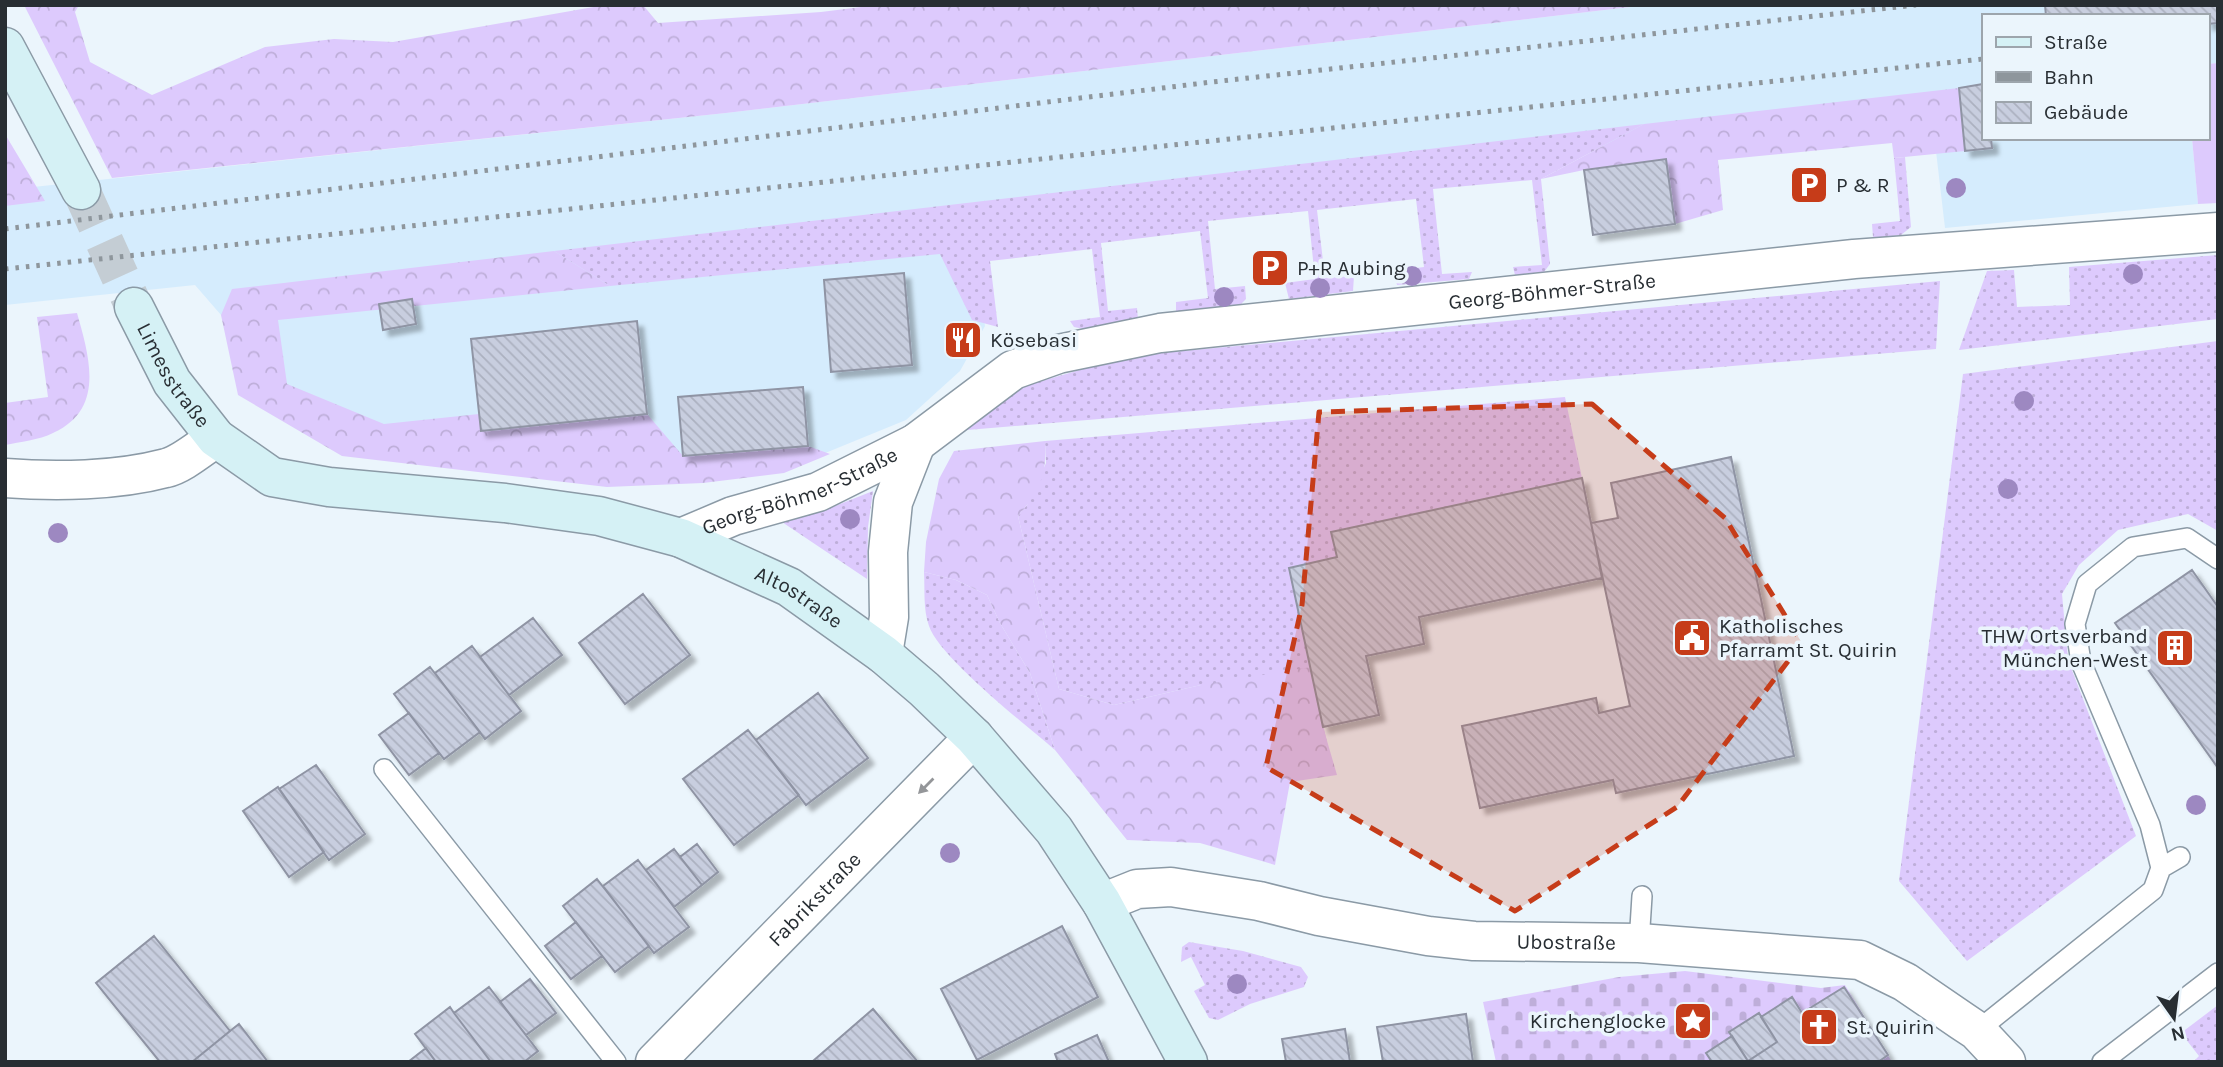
<svg xmlns="http://www.w3.org/2000/svg" width="2223" height="1067" font-family="Karla,sans-serif">
  <style>
    .built { fill: #d5ecfd }
    .grass { fill: url(#grass-dots) }
    .forest { fill: url(#forest-crowns) }
    .cemetery { fill: url(#cemetery-stones) }
    .garden { fill: #ddcafd }
    .building { fill: url(#building-back-hatch); stroke: #8f94a4; stroke-width: 2; filter: url(#shadow) }
    .lines { fill: none; stroke-linecap: round; stroke-linejoin: round }
    .secondary-tunnel { stroke: #c4cdd4; stroke-width: 38; stroke-dasharray: 38 19; stroke-linecap: butt }
    .service-casing { stroke: #8b9aa6; stroke-width: 22 }
    .minor-casing { stroke: #8b9aa6; stroke-width: 41 }
    .tertiary-casing { stroke: #8b9aa6; stroke-width: 41 }
    .secondary-casing { stroke: #8b9aa6; stroke-width: 41 }
    .service { stroke: #fff; stroke-width: 19 }
    .minor { stroke: #fff; stroke-width: 38 }
    .tertiary { stroke: #fff; stroke-width: 38 }
    .secondary { stroke: #d5f1f5; stroke-width: 38 }
    .rail { stroke: #8e969c; stroke-width: 5; stroke-dasharray: 3.5 7; stroke-linecap: butt }
    .tree { fill: #9d88c1 }
    .oneway { fill: #949699 }
    .marked { fill: #c63c19; fill-opacity: 0.2; stroke: #c63c19; stroke-width: 5; stroke-dasharray: 14 9; stroke-linejoin: round }
    .labels { text-anchor: middle; stroke-width: 7; stroke-linejoin: round; paint-order: stroke }
    .poi-label { font-size: 21px; fill: #282e33; stroke: #ebf5fc; text-anchor: start }
    .street-label { font-size: 21px; fill: #282e33; stroke: #ebf5fc }
  </style>
  <defs>
    <pattern id="grass-dots" width="8" height="8" patternUnits="userSpaceOnUse" patternTransform="scale(1.75)"><rect width="8" height="8" fill="#ddcafd"/><path d="M2 2h.1M6 6h.1" fill="none" stroke="#beaed9" stroke-width="1.8" stroke-linecap="round"/></pattern>
    <pattern id="forest-crowns" width="20" height="18" patternUnits="userSpaceOnUse" patternTransform="scale(1.75)"><rect width="20" height="18" fill="#ddcafd"/><path d="M2 6a3 3 0 1 1 6 0M12 15a3 3 0 1 1 6 0" fill="none" stroke="#beaed9"/></pattern>
    <pattern id="cemetery-stones" width="16" height="16" patternUnits="userSpaceOnUse" patternTransform="scale(1.75)"><rect width="16" height="16" fill="#ddcafd"/><path d="M2 7V4a2 2 0 0 1 4 0v3zM10 15v-3a2 2 0 0 1 4 0v3z" fill="#beaed9"/></pattern>
    <pattern id="building-back-hatch" width="6" height="6" patternUnits="userSpaceOnUse" patternTransform="scale(1.75)"><rect width="6" height="6" fill="#c8cedf"/><path d="M-1 5l2 2M0 0l6 6M5-1l2 2" fill="none" stroke="#acb1c0"/></pattern>
    <filter id="shadow"><feDropShadow dx="6" dy="6" stdDeviation="2" flood-color="#0004"/></filter>
  </defs>
  <rect width="100%" height="100%" fill="#ebf5fc"/>
  <path class="built" d="M1647,5H2218V63L2207,64V16H1983V138H2192L2198,204L1945,228L1930,100L971,235L985,326L960,371L906,420L791,467L345,453L261,386L221,315L195,285L5,305V190L726,113Z"/>
  <path class="grass" d="M1644,124L1541,179L1550,264L1544,272L1515,275L1513,267L1542,265L1532,180L1433,189L1442,274L1472,272L1469,279L1397,285L1394,271L1424,267L1416,199L1317,210L1325,278L1354,276L1353,291L1289,299L1285,283L1315,279L1308,211L1208,221L1215,289L1245,286L1246,299L1239,306L1176,312V302L1208,298L1200,231L1101,243L1108,311L1137,308L1138,320L1089,330L1074,327L1070,321L1100,317L1092,249L990,261L998,327L972,320L940,254L610,286L554,251Z
    M1905,157L1911,227L1901,235L1875,238L1873,237L1872,224L1900,221L1894,158Z
    M2218,255V319L1959,350L1987,271L2014,270L2017,307L2070,305L2069,267Z
    M1940,281L1936,349L955,431L1007,391L1128,356Z
    M2218,341V531L2188,514L2118,530L2079,565L2062,594L2068,660L2136,836L1967,961L1899,881L1963,374Z
    M1565,397L1582,478L1331,532L1337,557L1290,568L1329,752L1201,685L1114,705L1059,689L1018,516L1027,505L1046,463L1045,441Z
    M873,491L868,527L867,579L782,522L830,508Z
    M924,572L956,580L987,595L1000,623L1030,673L1055,750C1027,726 939,657 929,626C923,609 925,590 924,572Z
    M1189,942L1243,951L1301,967L1308,977L1304,987L1250,1004L1218,1020L1209,1018L1194,991L1205,985L1191,957L1181,962L1182,947Z
    M2218,1005V1062H2193L2199,1056L2181,1033Z"/>
  <path class="forest" d="M24,5H79L75,12L90,62L152,95L265,47L334,39L393,42L605,5H643L658,23L821,12L877,5H1647L726,113L112,178Z
    M1959,88L1965,151L1894,158L1892,143L1718,160L1723,210L1675,224L1666,159L1584,170L1541,179L1644,124Z
    M5,134L45,201L5,206Z
    M554,251L610,286L278,320L287,384L384,424L479,414L481,431L647,414L683,456L808,446L830,454L784,473L703,483L607,487L342,456L238,395L221,315L232,289Z
    M77,313C89,356 106,409 53,433C39,440 20,442 5,445V403L48,397L37,317Z
    M1045,441C1047,475 1040,491 1018,516L1059,689L1114,705L1201,685L1311,667L1323,727L1337,775L1290,782L1275,865L1200,843L1127,840L1055,750L1030,673L1000,623L987,595L956,580L924,572L926,542L939,479L954,451Z"/>
  <path class="cemetery" d="M1685,971L1821,988L1845,985L1892,1062H1496L1483,1002L1619,977Z"/>
  <path class="garden" d="M2218,63V203L2198,204L2192,138H2207V64Z"/>
  <path class="building" d="M2045,5H2218V23L2207,24V16H2046Z
    M1983,84V138H1991L1992,148L1965,151L1959,88Z
    M1666,159L1675,224L1593,235L1584,170Z
    M904,273L912,365L831,372L824,280Z
    M412,299L416,324L383,330L379,304Z
    M637,321L647,414L481,431L471,339Z
    M803,387L808,446L683,456L678,397Z
    M1731,457L1794,756L1616,793L1613,780L1480,808L1462,726L1596,698L1599,713L1630,706L1591,523L1618,518L1611,483Z
    M1582,478L1602,578L1419,617L1424,644L1366,656L1379,715L1323,727L1289,568L1337,557L1331,532Z
    M2192,570L2218,607V768L2115,623Z
    M643,594L690,655L625,704L579,643Z
    M533,618L562,655L509,695L480,657Z
    M472,646L521,711L485,739L435,673Z
    M430,667L480,732L444,759L394,694Z
    M818,693L868,758L806,805L756,740Z
    M409,713L439,753L409,775L379,735Z
    M748,730L799,795L734,845L683,779Z
    M316,765L365,834L329,860L279,789Z
    M278,787L324,852L289,877L243,811Z
    M697,844L718,872L702,885L680,857Z
    M674,849L702,885L674,907L646,870Z
    M638,860L689,927L654,953L603,886Z
    M597,879L649,946L615,972L563,906Z
    M576,922L602,956L571,979L545,946Z
    M1062,926L1098,997L977,1060L941,989Z
    M154,936L230,1031L192,1062H160L96,983Z
    M530,979L556,1013L526,1035L500,1002Z
    M489,987L538,1051L524,1062H491L454,1013Z
    M1844,987L1888,1055L1878,1062H1712L1706,1053L1732,1036L1748,1061L1777,1042L1761,1017L1792,997L1802,1013Z
    M450,1007L454,1013L491,1062H436L415,1034Z
    M873,1009L918,1062H813V1061Z
    M1759,1013L1777,1042L1748,1061L1729,1032Z
    M1466,1014L1473,1062H1383L1377,1027Z
    M239,1024L268,1062H192L230,1031Z
    M1345,1029L1350,1062H1286L1282,1039Z
    M1097,1035L1109,1062H1058L1055,1054Z
    M426,1048L436,1062H408Z"/>
  <g class="lines">
    <path class="secondary-tunnel" d="M81,190L134,307"/>
    <defs>
      <path id="service" d="M384,769L616,1062
        M2161,868L2180,857
        M1639,943L1642,896
        M1977,1031L2153,890L2161,868L2150,825L2081,662L2075,624L2087,584L2133,547L2187,538L2218,559
        M2102,1062L2218,973"/>
      <g id="minor">
        <path d="M5,478C55,482 117,481 166,468C181,465 203,446 216,438"/>
        <path id="s1" d="M681,538L733,516L818,492L916,443L1013,370L1058,354L1160,333L1854,259L2218,232"/>
        <path d="M883,654L889,617L888,552L893,502L916,443"/>
        <path id="s2" d="M655,1062L974,737"/>
      </g>
      <g id="tertiary">
        <path id="s3" d="M1102,903L1137,889L1171,887L1259,901L1319,916L1428,936L1474,941L1639,943L1860,960L1905,982L1962,1021L1977,1031L2006,1062"/>
      </g>
      <g id="secondary">
        <path d="M5,47L81,190"/>
        <path id="s4" d="M134,307L172,382L216,438L272,477L329,487L505,503L599,516L681,538L789,587L883,654L924,689L974,737L1054,830L1102,903L1188,1062"/>
      </g>
    </defs>
    <use href="#service" class="service-casing"/>
    <use href="#minor" class="minor-casing"/>
    <use href="#tertiary" class="tertiary-casing"/>
    <use href="#secondary" class="secondary-casing"/>
    <use href="#service" class="service"/>
    <use href="#minor" class="minor"/>
    <use href="#tertiary" class="tertiary"/>
    <use href="#secondary" class="secondary"/>
    <path class="rail" d="M2207,37L2218,36
      M5,229L1212,82L1916,5
      M5,269L1983,59"/>
  </g>
  <g class="tree">
    <circle cx="1956" cy="188" r="10"/>
    <circle cx="2133" cy="274" r="10"/>
    <circle cx="1412" cy="276" r="10"/>
    <circle cx="1320" cy="288" r="10"/>
    <circle cx="1224" cy="297" r="10"/>
    <circle cx="2024" cy="401" r="10"/>
    <circle cx="2008" cy="489" r="10"/>
    <circle cx="850" cy="519" r="10"/>
    <circle cx="58" cy="533" r="10"/>
    <circle cx="2196" cy="805" r="10"/>
    <circle cx="950" cy="853" r="10"/>
    <circle cx="1237" cy="984" r="10"/>
  </g>
  <defs><path id="oneway-solid" d="M-6-.8H1V-3.2L6.5 0L1 3.2V.8H-6Z" transform="scale(1.75)"/></defs>
  <use class="oneway" href="#oneway-solid" transform="translate(926 786) rotate(135)"/>
  <path class="marked" d="M1592,404L1725,518L1802,643L1677,807L1515,911L1266,767L1302,605L1319,412Z"/>
  <defs>
    <symbol id="parking-square" viewBox="-11 -11 22 22"><rect x="-9" y="-9" width="18" height="18" rx="4" fill="#c63c19" stroke="#ebf5fc"/><path d="M-3.5-5.5H1a3.5 3.5 0 0 1 0 7H-1V5.5H-3.5ZM-1-3.4V-.6H.8a1.4 1.4 0 0 0 0-2.8Z" fill="#fff"/></symbol>
    <symbol id="restaurant-square" viewBox="-11 -11 22 22"><rect x="-9" y="-9" width="18" height="18" rx="4" fill="#c63c19" stroke="#ebf5fc"/><path d="M-5-6h1v4h1v-4h1v4h1v-4h1v5L-1.5 .5V6h-2V.5L-5-1ZM5-6V6H3V1.5H1.5Q1.5-4 5-6Z" fill="#fff"/></symbol>
    <symbol id="civic-square" viewBox="-11 -11 22 22"><rect x="-9" y="-9" width="18" height="18" rx="4" fill="#c63c19" stroke="#ebf5fc"/><path d="M-.6-6.5H3V-4.5H.6V-3L4-1V1h2V6H-6V1h2V-1L-.6-3ZM-1.2 2.5V6h2.4V2.5Z" fill="#fff"/></symbol>
    <symbol id="building-square" viewBox="-11 -11 22 22"><rect x="-9" y="-9" width="18" height="18" rx="4" fill="#c63c19" stroke="#ebf5fc"/><path d="M-4-6H4V6H1V3H-1V6H-4ZM-2.5-4.3h1.7v1.8h-1.7ZM.8-4.3h1.7v1.8H.8ZM-2.5-1h1.7V.8h-1.7ZM.8-1h1.7V.8H.8Z" fill="#fff"/></symbol>
    <symbol id="sight-square" viewBox="-11 -11 22 22"><rect x="-9" y="-9" width="18" height="18" rx="4" fill="#c63c19" stroke="#ebf5fc"/><path d="M0-6L1.8-2.2L6-1.7L2.9 1.2L3.7 5.4L0 3.3L-3.7 5.4L-2.9 1.2L-6-1.7L-1.8-2.2Z" fill="#fff"/></symbol>
    <symbol id="church-square" viewBox="-11 -11 22 22"><rect x="-9" y="-9" width="18" height="18" rx="4" fill="#c63c19" stroke="#ebf5fc"/><path d="M-1.2-6h2.4v3.5h3.3v2.4h-3.3V6h-2.4V-.1h-3.3v-2.4h3.3Z" fill="#fff"/></symbol>
  </defs>
  <g fill-rule="evenodd">
    <use href="#parking-square" x="1787" y="163" width="44" height="44"/>
    <use href="#parking-square" x="1248" y="246" width="44" height="44"/>
    <use href="#restaurant-square" x="941" y="318" width="44" height="44"/>
    <use href="#civic-square" x="1670" y="616" width="44" height="44"/>
    <use href="#building-square" x="2153" y="626" width="44" height="44"/>
    <use href="#sight-square" x="1671" y="999" width="44" height="44"/>
    <use href="#church-square" x="1797" y="1005" width="44" height="44"/>
  </g>
  <g class="labels">
    <g class="poi-label">
      <text x="1836" y="192">P &amp; R</text>
      <text x="1297" y="275">P+R Aubing</text>
      <text x="990" y="347">Kösebasi</text>
      <text x="1719" y="633">Katholisches<tspan x="1719" dy="24">Pfarramt St. Quirin</tspan></text>
      <text x="2148" y="643" text-anchor="end">THW Ortsverband<tspan x="2148" dy="24">München-West</tspan></text>
      <text x="1666" y="1028" text-anchor="end">Kirchenglocke</text>
      <text x="1846" y="1034">St. Quirin</text>
    </g>
    <g class="street-label">
      <text dy="7" stroke="none"><textPath href="#s1" startOffset="922">Georg-Böhmer-Straße</textPath></text>
      <text dy="7" stroke="none"><textPath href="#s4" startOffset="79">Limesstraße</textPath></text>
      <text dy="7" stroke="none"><textPath href="#s1" startOffset="128">Georg-Böhmer-Straße</textPath></text>
      <text dy="7" stroke="none"><textPath href="#s4" startOffset="770">Altostraße</textPath></text>
      <text dy="7" stroke="none"><textPath href="#s2" startOffset="228">Fabrikstraße</textPath></text>
      <text dy="7" stroke="none"><textPath href="#s3" startOffset="472">Ubostraße</textPath></text>
    </g>
  </g>
  <rect width="2223" height="1067" fill="none" stroke="#282e33" stroke-width="14"/>
  <rect x="1982" y="14" width="228" height="126" fill="#ebf5fc" stroke="#9da5ac" stroke-width="2"/>
  <rect x="1996" y="37" width="35" height="10" fill="#d5f1f5" stroke="#9da5ac" stroke-width="2"/>
  <text x="2044" y="49" font-size="21" fill="#282e33">Straße</text>
  <rect x="1996" y="72" width="35" height="10" fill="#8e969c" stroke="#9da5ac" stroke-width="2"/>
  <text x="2044" y="84" font-size="21" fill="#282e33">Bahn</text>
  <rect x="1996" y="102" width="35" height="21" fill="url(#building-back-hatch)" stroke="#9da5ac" stroke-width="2"/>
  <text x="2044" y="119" font-size="21" fill="#282e33">Gebäude</text>
  <g transform="translate(2174 1018) rotate(166)" stroke="#ebf5fc" stroke-width="5" paint-order="stroke">
  <path d="M0-5L12 26L0 18L-12 26Z" fill="#282e33"/>
  <text y="-10" font-size="19" font-weight="bold" text-anchor="middle" fill="#282e33">N</text>
  </g>
</svg>
